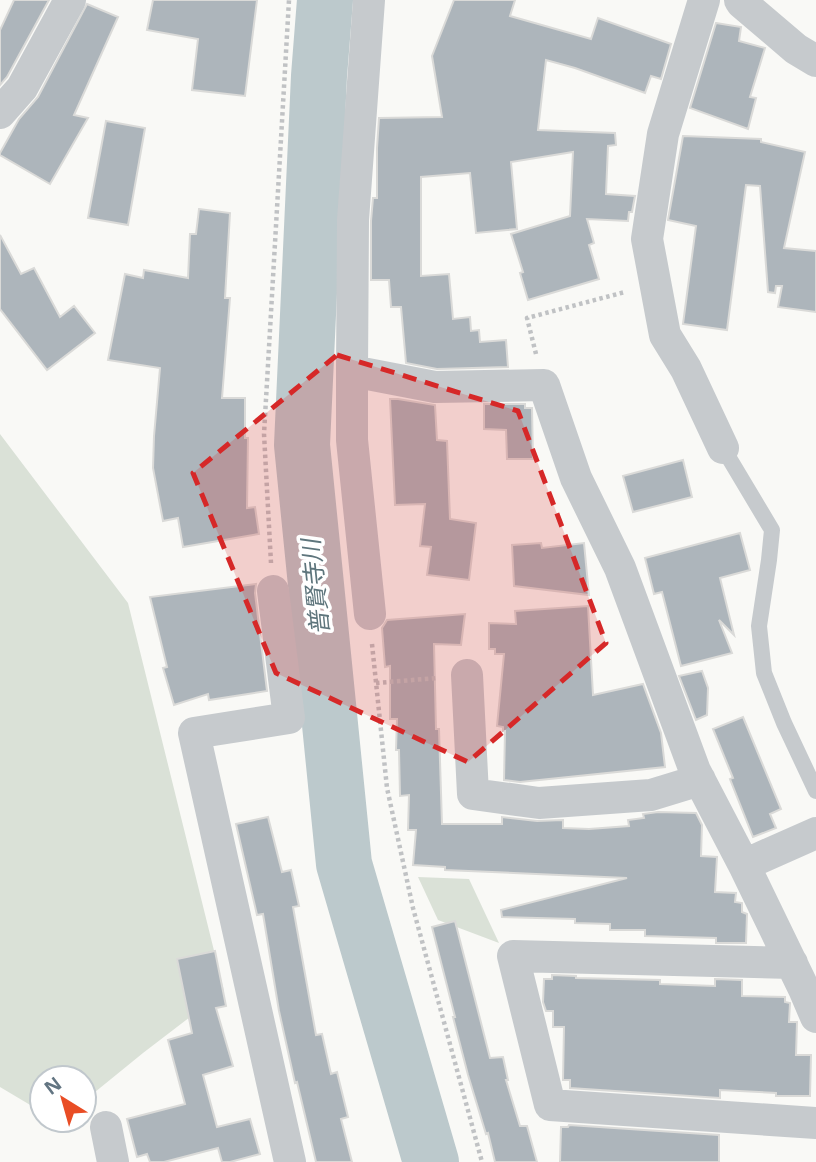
<svg xmlns="http://www.w3.org/2000/svg" width="816" height="1162" font-family="'Noto Sans','Noto Sans JP',sans-serif">
  <style>
    .green { fill: #dae1d7 }
    .lines { fill: none; stroke-linecap: round; stroke-linejoin: round }
    .river { stroke: #bcc9cc; stroke-width: 56 }
    .building { fill: #adb5bb; stroke: #dadad8; stroke-width: 2 }
    .path { stroke: #c0c2c4; stroke-width: 4.5; stroke-dasharray: 3.5 3.5; stroke-linecap: butt }
    .lane { stroke: #c6cacd; stroke-width: 16 }
    .street { stroke: #c6cacd; stroke-width: 32 }
    .marked { fill: #d62828; fill-opacity: 0.2; stroke: #d62828; stroke-width: 5; stroke-dasharray: 14 9; stroke-linejoin: round }
    .labels { text-anchor: middle; stroke-width: 7; stroke-linejoin: round; paint-order: stroke }
    .water-label { font-size: 24px; font-style: italic; fill: #5e757c; stroke: #fff }
  </style>
  <rect width="100%" height="100%" fill="#f9f9f6"/>
  <path class="green" d="M0,434L128,603L224,991L143,1053L84,1101V1078H42V1112L0,1087Z
    M418,877L469,879L499,943L438,920Z"/>
  <g class="lines">
    <path class="river" d="M325,0L319,76L302,445L344,864L431,1162"/>
  </g>
  <path class="building" d="M14,0H49L7,77L0,85V30Z
    M153,0H257L245,96L192,90L198,39L147,30Z
    M454,0H515L510,16L591,39L598,18L671,44L661,79L651,76L645,93L575,68L546,60L538,130L615,133L616,145L608,146L606,194L635,196L632,212H629L628,221L587,219L594,243L589,245L599,279L528,300L520,273L523,272L511,234L570,216L573,152L511,162L517,229L476,233L470,173L421,177V276L449,274L453,319L470,317L471,331L479,330L480,342L506,340L508,367L437,369L406,363L401,307H391L389,280H371V221L373,198H377V148L379,118L442,117L432,56Z
    M87,4L118,17L74,115L88,118L50,184L0,155V153L19,119L38,97Z
    M716,23L741,27L739,41L765,48L750,97L756,98L748,129L690,108Z
    M106,121L145,128L128,225L88,218Z
    M683,136L761,139V142L805,152L784,248L816,251V312L778,307L782,286H776L775,293L768,292L760,186L746,185L727,330L683,324L696,226L668,220Z
    M199,209L230,213L225,298H230L222,398H245V438H248L247,508L255,507L259,534L183,547L178,518L163,521L153,468L154,436L160,368L108,360L125,274L143,278L144,270L188,278L190,234H196Z
    M0,235L21,274L34,268L60,317L74,306L95,333L47,370L0,309Z
    M390,399H398L435,405L437,440L447,441L450,519L476,523L469,580L427,575L431,547L420,546L425,504L395,505Z
    M484,404H525V408H532L533,459H507L506,430L484,429Z
    M683,460L692,497L633,512L623,476Z
    M740,533L750,570L720,578L734,635L719,620L732,653L681,666L662,592L654,594L645,558Z
    M541,543L542,548L584,543L589,595L514,586L512,545Z
    M256,584L255,593L267,691L209,700L208,694L174,705L163,668L167,667L150,597Z
    M588,606L593,695L643,684L661,733L665,767L520,782L504,780L505,731H503V727L497,726L504,654H495V649H489V623L516,624L515,611Z
    M465,614L461,645L434,644L436,729H439L442,824H502V817L537,821L563,820V828L589,829L629,826L628,820L644,818L643,814L658,812L696,813L702,825L701,856L717,857L715,892L736,893L735,902L742,903V912L747,914L746,943H716V938L645,936V930H610V924L575,923V919L502,917L501,910L627,878L445,870V867L413,865L416,830H408L409,795L400,796L399,750H396L397,719H390V666L385,667L382,628L387,620Z
    M702,671L708,688L707,715L696,720L679,676Z
    M743,717L781,809L770,814L776,828L753,837L730,779L733,778L713,729Z
    M268,817L282,872L291,870L299,906L293,907L316,1035L322,1034L331,1074L337,1072L348,1117L341,1119L352,1162H316L297,1082L295,1083L279,1011L263,914L257,915L236,824Z
    M455,921L490,1058L503,1057L508,1080H506L520,1126H527L537,1162H495L488,1133L486,1134L468,1075L453,1017H455L432,927Z
    M215,951L226,1006L216,1008L233,1066L203,1075L217,1127L250,1119L260,1154L230,1162H222L218,1148L164,1162H150L147,1154L137,1157L127,1119L185,1104L168,1040L192,1033L177,959Z
    M552,975L576,976V978L660,980V984L715,986V979L742,980V996L785,997V1002L790,1003L789,1022H797L796,1055H811L810,1096H776V1093L720,1090V1098L570,1088V1080H563L564,1027H553V1011H546L543,1002L544,979H552Z
    M569,1125L719,1135V1162H560L561,1127H568Z"/>
  <g class="lines">
    <path class="path" d="M536,354L527,318L625,292
      M271,563L264,434L289,0
      M372,644L387,788L413,908L482,1162
      M376,683L437,678"/>
    <path class="lane" d="M723,448L772,530L769,560L759,626L764,673L784,723L816,791"/>
    <path class="street" d="M369,0L353,220L352,371L435,387L544,385L576,478L620,568L695,771L744,865
      M704,0L663,134L647,239L665,335L686,369L723,448
      M740,0L742,3L796,49L816,61
      M0,113L22,88L70,0
      M352,371V440L370,614
      M273,591L289,718L194,733L290,1162
      M467,675L473,794L539,803L651,795L700,780
      M816,833L744,865L804,989L816,1017
      M792,963L513,956L550,1105L816,1123
      M106,1127L113,1162"/>
  </g>
  <path class="marked" d="M337,355L518,411L606,643L468,762L276,673L193,473Z"/>
  <g class="labels">
    <g class="water-label">
      <text transform="translate(316 587) rotate(-96)" y="8">普賢寺川</text>
    </g>
  </g>
  <g transform="translate(63 1099) rotate(323)"><circle r="33" fill="#ffffff" stroke="#c1c8cd" stroke-width="2"/>
  <path d="M0-5L12 26L0 18L-12 26Z" fill="#e94d25"/>
  <text y="-10" font-size="19" font-weight="bold" text-anchor="middle" fill="#637582">N</text>
  </g>
</svg>
